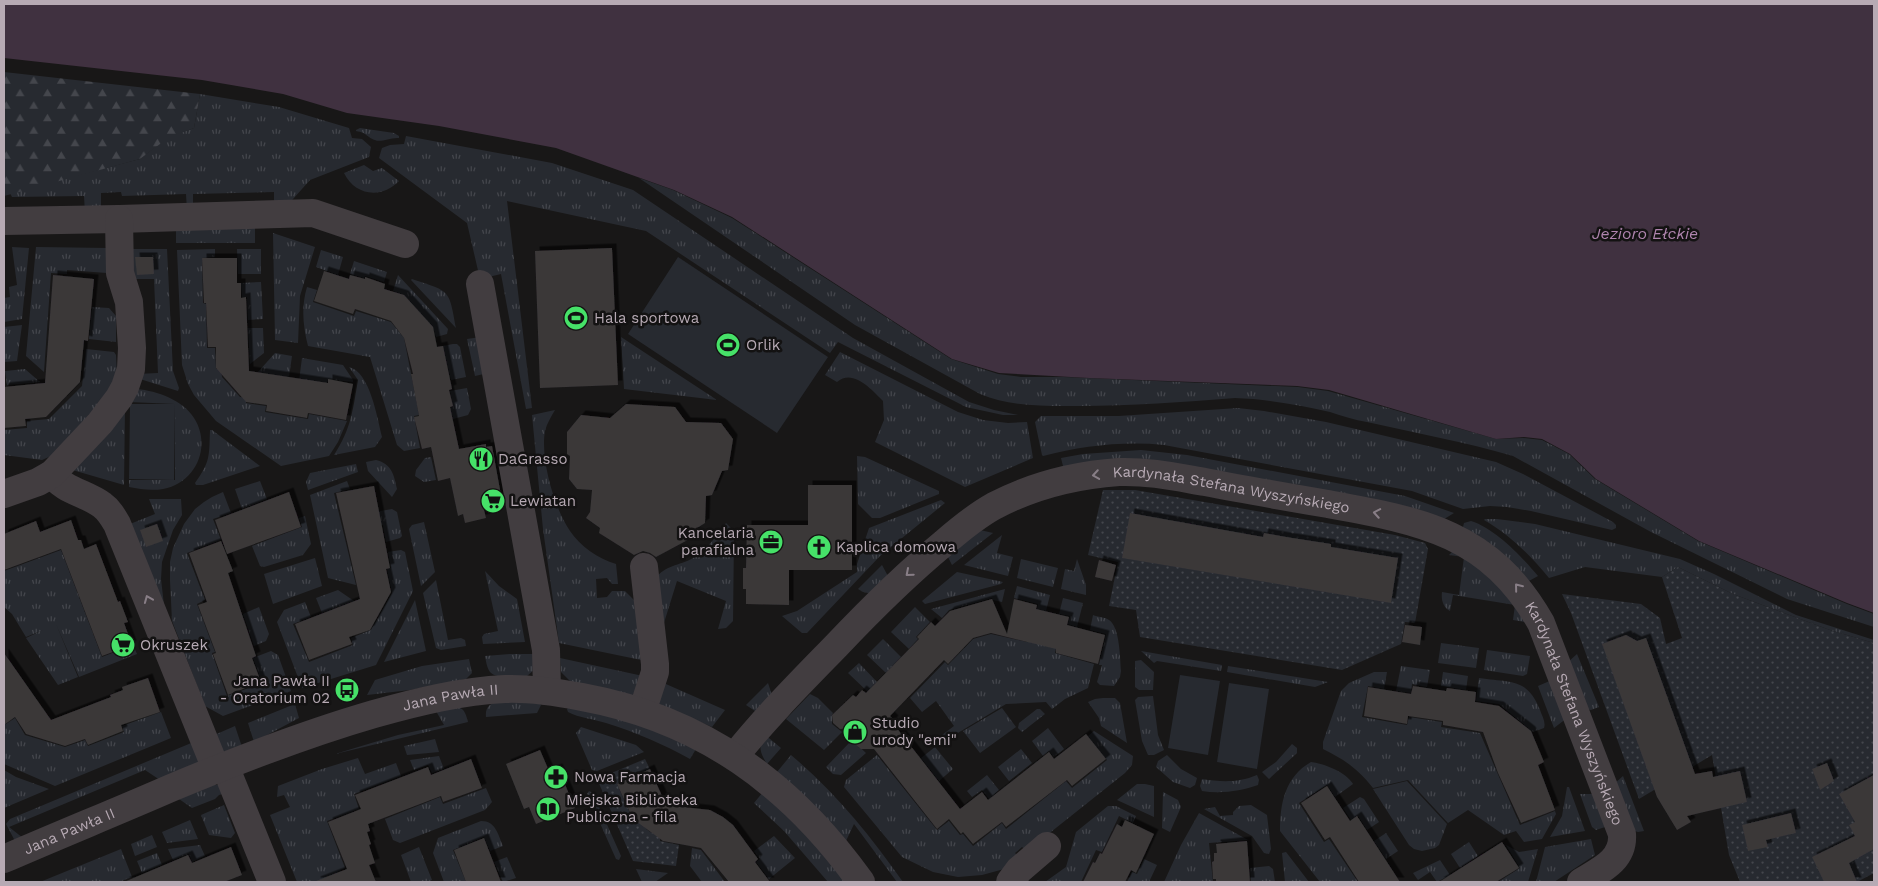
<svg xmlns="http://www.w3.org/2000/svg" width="1878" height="886" font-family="'Work Sans',sans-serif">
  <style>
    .grass { fill: url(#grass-tufts) }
    .forest { fill: url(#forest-firs) }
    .garden { fill: url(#garden-dots) }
    .pitch { fill: #272a30 }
    .water { fill: #403140 }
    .building { fill: #3a3739; filter: url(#shadow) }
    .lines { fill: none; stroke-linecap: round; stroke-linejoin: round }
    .minor { stroke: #423d40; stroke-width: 28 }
    .oneway { stroke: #887e86 }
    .labels { text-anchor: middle; stroke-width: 5; stroke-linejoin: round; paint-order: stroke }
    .poi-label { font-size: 15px; fill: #b7aab4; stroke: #131212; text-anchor: start }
    .street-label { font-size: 15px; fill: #b7aab4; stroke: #131212 }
    .water-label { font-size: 16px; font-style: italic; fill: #af84ae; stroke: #131212 }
  </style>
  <defs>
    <pattern id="grass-tufts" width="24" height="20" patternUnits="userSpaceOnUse" patternTransform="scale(1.25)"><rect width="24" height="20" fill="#272a30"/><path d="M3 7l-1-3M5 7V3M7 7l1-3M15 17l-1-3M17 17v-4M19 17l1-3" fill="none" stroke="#44464c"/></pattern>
    <pattern id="forest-firs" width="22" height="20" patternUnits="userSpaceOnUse" patternTransform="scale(1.25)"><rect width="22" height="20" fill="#272a30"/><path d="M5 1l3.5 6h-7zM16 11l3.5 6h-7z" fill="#44464c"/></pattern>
    <pattern id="garden-dots" width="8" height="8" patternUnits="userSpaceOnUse" patternTransform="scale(1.25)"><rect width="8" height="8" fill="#272a30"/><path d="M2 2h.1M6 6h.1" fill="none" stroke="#44464c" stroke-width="1.8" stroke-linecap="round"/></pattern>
    <filter id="shadow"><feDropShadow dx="4.5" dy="-4.5" stdDeviation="0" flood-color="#0009"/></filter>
  </defs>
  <rect width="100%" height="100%" fill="#181717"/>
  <path class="grass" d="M200,94L279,107L349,128L352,138L362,139L371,147L369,157L310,180L285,208H274V192L193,194V210H187L186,194L122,196L121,192L101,193V212L85,213L84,196L12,197L10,193L140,159L168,137L194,128Z
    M360,128L394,133L399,136V138C390,137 381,143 375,140C366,137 368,133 356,131V130Z
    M406,136L552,163L633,190L853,338L969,402L994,410L1018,415H1003L966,407L838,342L830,353L646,231L507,201L532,408L526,409L501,274L480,279L467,223L379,158L382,148L390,145L404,144Z
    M364,165L373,171L382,168L399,181C382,199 355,196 344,173Z
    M639,178L673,190L732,218L951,359L998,374L1021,377H1063L1298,387L1328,391L1496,439L1523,438L1542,440L1569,454L1595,479L1698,541L1847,604L1874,614V627L1787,599L1651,532L1513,456C1465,442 1416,433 1367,422C1355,420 1342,416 1330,412C1299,405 1267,399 1235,398C1183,402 1131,406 1078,406C1044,406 1012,407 980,394L855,325Z
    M255,225V243H176V228Z
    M273,233L315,247L300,296L298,343L275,340Z
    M12,247L29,248L22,319L4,322V298L10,297L9,287L17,285Z
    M36,247L107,248V273L67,270V274L51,273L44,372L26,356Z
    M126,249H167L173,371L179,388L178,391L140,379L138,374L158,373L154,279H130Z
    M215,249V257L202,258L203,303L206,304L207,348H215L216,369H221L222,377L240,397L247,398L246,403L266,406L265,412L308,419L309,414L347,421L338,442L329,456L281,466L216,421L194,395L188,384L182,365L177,250Z
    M237,249H261V274H238Z
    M321,250L343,257L338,275L316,267Z
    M354,261L387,272L384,282L365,276L364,278L350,274Z
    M398,275L448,329L447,334L436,337L433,327L404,295L393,291Z
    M412,279C450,292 449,288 456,328L411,280Z
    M261,282L263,319L248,320L247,297H242L241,283Z
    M307,287L317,290L313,302L354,316L356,311L391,322L404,338L419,415L414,416L420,448L404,451L397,445L370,357L308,346C303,326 301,307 307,287Z
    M92,307L109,308L116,316V342L89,339Z
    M22,325L17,361L4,362V327Z
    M248,328H263L264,353L250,364Z
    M481,337L488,373L475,376L467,339Z
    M621,337L717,400L624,389Z
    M453,344H457L460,347L466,377L451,380L443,346Z
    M86,349L114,352L116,355L117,377L99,406L51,456L42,460L4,455V430L27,428V421L49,419L82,386Z
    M840,352L958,412L983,420L1008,423L1027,422L1033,458L965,487L875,442L884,420L883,401C872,390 853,368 837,382L825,375Z
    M275,353L292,356L289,377L258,372Z
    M302,358L343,365L353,380V382L328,379L327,383L317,381L316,384L299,381Z
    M349,367C370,372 377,417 382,437L375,447L334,455C351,429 353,410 358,380Z
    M25,369L40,382L7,385L5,371Z
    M467,388L471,409L468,415L453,419L450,408L453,407L450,391Z
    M137,389C157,391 183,400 194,418C212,446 196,483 163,489C151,491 140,489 129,487V480H175V404L130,402Z
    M125,407L124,485L69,469Z
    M1238,408L1264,411L1326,422L1496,462L1523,474L1613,522L1616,525V528L1612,530L1531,511L1507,507L1490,506L1463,509L1412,491L1164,445C1123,441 1082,446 1043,456L1042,455L1035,422L1041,416H1119Z
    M555,410C551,417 547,423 545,431C540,458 554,508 570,531C580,546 598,559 616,564L618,584H612L607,578L596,579L597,598L607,597L612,591H625L640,606L646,661L559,643L543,529L532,415Z
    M210,430H212L260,466L203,485H196L195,483C211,461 209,455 210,430Z
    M1141,450L1187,455L1405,496L1454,513L1441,521L1064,470L1061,458L1083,454Z
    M857,456L865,457L939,491V494L880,518H872L858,504Z
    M431,457L436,480L424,482L415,476L416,470L425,458Z
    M376,460C392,464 394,475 397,489L392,497L368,471L366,462Z
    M356,464L358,472L308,490L306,482L310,473Z
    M260,481L267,499L242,509L235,489Z
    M347,481L350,489L334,493L356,585L328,578L310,495Z
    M223,492L231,513L213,519L221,540L187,553L205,600L197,604L215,652L212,653L227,696L262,683L253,658L271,651L278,655L291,691L223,716L205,706L172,621L170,580V562L173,548L184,524L195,509L204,502L212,497Z
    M149,499H181L182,515L173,530L162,562L161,579L165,614L125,526L155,514Z
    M941,500L945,503L880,556L807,633H802L782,616L797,611L857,572V564L869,528Z
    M392,509L397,512L402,536L400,538L386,542L383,525L378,526L375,512Z
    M305,516L311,544L303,555L264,567L260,566L252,546L302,527L299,518Z
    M1485,519H1497L1535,524L1680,559L1714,574L1796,615L1874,640V643L1830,630L1733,594L1678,567L1662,577L1585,567L1549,578C1530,555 1510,535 1484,520Z
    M1471,521C1496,529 1522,557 1538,576L1527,582L1462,531L1464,523Z
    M424,522L435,572L421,586L409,529L412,525Z
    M726,523L732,529L734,534L733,621L726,628L718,629L726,601L677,581L663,626L655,579C665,565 679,566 693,558C707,549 717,536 726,523Z
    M980,530L993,533L952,565L946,553Z
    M1002,535L997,553L1013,557L1008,576L964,565Z
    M1455,549C1487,566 1511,589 1529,620L1525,622L1513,620L1515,605L1453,595L1450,611C1443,607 1441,600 1442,592L1459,595L1464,557L1449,555Z
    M61,550L102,657L133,645L137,654L79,677L56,624L78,677L58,685L26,638L43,630L26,637L12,614L4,607V571Z
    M401,550L405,552L413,591L376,665L302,688L277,622L284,610L305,602L311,617L293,624L309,662L353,645L351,638L371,630L392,593L387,569L391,568L388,552Z
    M315,558L322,586L273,604L264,574Z
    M1021,559L1058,568L1053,587L1017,578Z
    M1077,559L1086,585V595L1061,589L1065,569L1074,571Z
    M882,565L889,578L873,594L863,592L858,589Z
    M485,571L499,586L517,599L525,642L483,644L482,637L484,634L498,631Z
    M957,572L1003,582L1001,584L925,604L922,601Z
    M436,580L448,640L461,638L465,640L466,646L441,650L436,648L423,593Z
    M1017,586L1050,595L1046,611L1037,609L1038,604L1014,598Z
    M1005,589L1002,602L993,600L992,598L949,610L942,618L931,609Z
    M338,590L354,601L322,613L316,598Z
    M1063,598L1083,603L1077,627L1068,624L1070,616L1059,614Z
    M415,600L426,651L384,662Z
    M259,607L269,634L266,641L254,646L243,614Z
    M915,607L930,622L916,637L918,639L909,649L891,632Z
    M1093,615C1098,617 1105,617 1109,620C1120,627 1120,659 1121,671L1120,677L1114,686L1100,685L1097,682L1102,665H1099L1106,634L1090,630Z
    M991,634L1027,642L1028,640L1056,648L1055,653L1094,664L1088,688L1065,699L1052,709L1046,702L1006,704L946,740L942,735L954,726L936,701L922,712L910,698L945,662L948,665L973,639Z
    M883,639L901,657L886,673L867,655Z
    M1441,643L1479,648L1476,668L1438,663Z
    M1487,650L1530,656L1527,674L1523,676L1484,670Z
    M1141,651L1222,665L1221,671L1157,661L1154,663Z
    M510,654H533L534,670L527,676C518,676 497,680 490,672C487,668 486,661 485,656Z
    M1577,654L1599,707L1591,710L1585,709L1567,663Z
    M560,658L643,676L638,687L632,696L571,682L561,672Z
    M469,659L472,673L466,679L410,690L367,695L375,680L422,666Z
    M1141,660L1154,672L1153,690H1139L1135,687V661Z
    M859,663L877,682L868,692L848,673Z
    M1228,666L1328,682L1315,687L1227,672Z
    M1401,666L1430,670L1427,687L1412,684L1411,693L1396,691Z
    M1374,672H1387L1384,689L1368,686L1362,717L1407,725L1409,717L1442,722L1441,727L1480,733L1520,825L1555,811L1556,814L1542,839L1524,842L1516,831L1504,835L1468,810L1448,823L1408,780L1373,788C1357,768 1345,760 1323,749V742L1341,691L1349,683Z
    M1443,672L1468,676L1466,690L1441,686Z
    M1479,678C1510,683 1527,677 1540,710C1542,716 1546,722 1544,728L1533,732L1499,704L1476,701Z
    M1552,680L1567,718L1554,728L1538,686Z
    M659,681L725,710L712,727L656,703Z
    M768,683L773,698L758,713L746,705Z
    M810,694L818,698L833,713L832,715V724L842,732L824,750L786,719Z
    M1153,696L1158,735L1164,750L1154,755H1148L1142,741L1135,700L1138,697Z
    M1103,698H1115L1120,703L1127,743L1101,726L1099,718L1088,702L1095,699Z
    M499,701L539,703L541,705L537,713L486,717C485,707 490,703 499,701Z
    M295,704L299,718L254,742L248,723Z
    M458,707C465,709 466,715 468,722L335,754L398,735L444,725L436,711Z
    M569,707L637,723L696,749L690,759C663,744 635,732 606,723C594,719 579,718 568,712L567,709Z
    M1002,708L1016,727L980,753L963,731Z
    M1037,709H1040L1045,714L1022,732L1018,728L1019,723Z
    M161,712L171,738L55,786L4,764V721L6,724L15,718L25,735L65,747L85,740L88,746L124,732L122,726Z
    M235,726L242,747L228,752L221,751L212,736Z
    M581,727L636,745L644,752L597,771L592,770L576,733Z
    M1048,728L1064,749L1054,757L1049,751L1043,756L1032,741Z
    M1094,731L1133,756L1132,765L1125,773L1027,851L1022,847L1015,853L1019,857L1004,869L982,875L958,877L933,872L902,857L844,787L846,780L877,755L937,830L949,821L960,835L963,834L973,846L1002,823L1006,829L1066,781L1072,788L1107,760L1088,736Z
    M764,734L781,748L767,764C760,753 758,746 764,734Z
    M435,739L439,752L407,755L404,746Z
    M852,740L866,753L841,775L833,774L826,767Z
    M196,741L200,760L196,764L160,780L145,770L9,827L23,838L15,841L6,824L10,819Z
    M1292,744L1297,748V753L1269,779L1262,772L1276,762Z
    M935,747L953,769L939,781L921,758Z
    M1021,749L1032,763L1009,781L998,767Z
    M791,755C835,792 870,835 903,882H897L854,824L846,841L777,772Z
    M1167,755L1181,769L1197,778L1195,785L1190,788L1173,782L1156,767L1158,761Z
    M439,756L444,769L432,773L428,765L414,770L410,760Z
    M358,758L365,774L396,763L401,776L354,794L359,809L327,821L345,868L337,872L341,882H297L270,815L290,807L284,795L277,797L278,786L322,769Z
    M1311,762C1325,764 1346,772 1353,784L1335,797L1327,785L1299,803L1324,842L1329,839L1358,882H1320L1280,831C1280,803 1285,777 1311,762Z
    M4,770L16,777L49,789L4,808Z
    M987,775L999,790L989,799L982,790L972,797L967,791Z
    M1257,775L1259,780L1258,785C1241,791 1221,794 1202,791L1200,786L1202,779C1221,782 1238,783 1257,775Z
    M1623,776L1644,831L1638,832L1632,830L1613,785Z
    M1407,781L1447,824L1439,845L1435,848L1422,851L1414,849L1409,845L1373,789Z
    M1137,784H1145L1154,786V817L1117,800Z
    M213,785H219L226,793L219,795L215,799L192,808L179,799Z
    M1567,787H1569L1585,831L1550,837L1562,816Z
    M486,788L492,802L485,810L400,843L393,840L385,819L440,797L443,804Z
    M589,791L593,793L621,856L619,860L616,859L587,794Z
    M763,792L793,819L847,882H828L784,831L754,803Z
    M1163,792L1178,800L1181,807L1170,832L1162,828Z
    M1580,794H1596L1608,826L1596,830L1592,827Z
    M1360,797L1364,799L1379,822L1367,830L1358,816L1351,820L1343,808Z
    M224,805L235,833L231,838L209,835L201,815Z
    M1251,805L1267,815L1271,849L1269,854L1264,853L1252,836L1204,809L1215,807L1220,816L1233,815V812L1239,806Z
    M1108,806H1116L1136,816L1133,823L1119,816L1102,852L1096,850L1081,882H1045L1066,867L1076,832Z
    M1199,813L1248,840L1209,843L1213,882H1164L1181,845Z
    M190,820L198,839L167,843L162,832Z
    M481,821C496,821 498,835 503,846L490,851L484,837L453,850L466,882H444L433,853L438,838Z
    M1386,833L1398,851L1386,859L1374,841Z
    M152,835L157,847L135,856L131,844Z
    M774,836L795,858L769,879L756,862L760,859L754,851Z
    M1591,839L1595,855L1554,882H1536L1545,847Z
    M1469,842L1478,856L1460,868L1451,854Z
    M200,845L205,856L192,862L189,854L173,860L168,849Z
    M1506,845L1519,852L1538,849L1528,882H1498L1520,868Z
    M419,847L432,880L426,882H411L401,855Z
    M692,848L701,850L725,882H702L690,866Z
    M121,849L132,877L119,882H40Z
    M1286,852L1309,882H1285L1282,853Z
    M157,853L162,865L142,873L137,861Z
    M507,857L516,878L503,882L494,862Z
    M1144,859L1157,865L1149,882H1127L1132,872L1137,874Z
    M1440,860L1450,875L1437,882L1430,872L1418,880L1413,873Z
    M1269,866L1273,869L1275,882H1251L1250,868Z
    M636,869L668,873L655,882H642Z"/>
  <path class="forest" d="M4,72L200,94L194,128L168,138L140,159L4,196Z"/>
  <path class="garden" d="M1103,490H1135L1395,535L1425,543L1428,549L1415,623L1405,622L1401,644L1342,670L1140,637L1136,610L1109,606L1118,562L1088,555Z
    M1678,567L1733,594L1830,630L1874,643V873L1857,882H1740L1729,855L1712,755L1639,799L1571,613L1562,594L1641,604L1660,618L1666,644L1682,638L1662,577Z
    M645,759L650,769L617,784L633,820L639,817C643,828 649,833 660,836V841L679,845L676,866L633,861L597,779Z"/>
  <path class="pitch" d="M678,257L828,357L777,433L628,334Z
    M130,404H175L174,480L129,479Z
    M1180,675L1220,681L1208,755L1168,748Z
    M1229,683L1269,689L1257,769L1217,762Z"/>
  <path class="water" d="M4,4H1874V613L1847,603L1699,541L1596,479L1570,454L1542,439L1524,437L1496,439L1329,390L1297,386L1089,378L999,373L952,359L732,217L674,190L556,148L439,126L347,113L283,94L202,80L4,58Z"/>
  <path class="building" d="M612,248L618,385L540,388L535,251Z
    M135,257H153L154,274L137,275Z
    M202,258H237V283H241V298L246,297L249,371L328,383V379L353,384L346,420L308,413L307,418L266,411L267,405L246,402L216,368V347H208L206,303H204Z
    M324,271L349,279L350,275L365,279V277L385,284L384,289L404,295L433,327L437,347L443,346L452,389L449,390L453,406L450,407L459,449L486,444V447L492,446L503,506L484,510L486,518L465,523L463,514L458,516L450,478L438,481L431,447L422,449L414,417L419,416L411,374H413L404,338L391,321L355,309L353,314L314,301Z
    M53,275L94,279L88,341L84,340L80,382L46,417L25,419L26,426L4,428V387L45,383Z
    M626,404L675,407L686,422L721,423L733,439L728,470L722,471L712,495L706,496L705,523L694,530L697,535L656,557L650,553L643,551L634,555L599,533L600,528L586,518L590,512L592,490L577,489L569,479L570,456L567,454V432L581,415L610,418Z
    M808,485H852V570H789V605L746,604V589H743V568H746L747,525H808Z
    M374,486L390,568L386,569L391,592L370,630L349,637L352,644L309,660L295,624L360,599L336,493Z
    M289,492L301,527L227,554L215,520Z
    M1130,513L1263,537L1264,533L1286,537L1331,544V547L1398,558L1391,603L1122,558Z
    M71,520L78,540H81L84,549L96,544L118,602L120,601L128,622L124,623L132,645L102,656L61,549L4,570V534L36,521L40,532Z
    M157,524L163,541L146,547L140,530Z
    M221,541L233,571L228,573L256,656L252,658L261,682L228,695L213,654L216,653L198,605L207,602L189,553Z
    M1099,560L1116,565L1112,581L1095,577Z
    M992,599L1007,634L1014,599L1037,605L1036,609L1069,617L1067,625L1105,635L1098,664L1056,653V649L991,633L973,638L948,664L944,660L890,716L894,720L892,722L960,809L982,792L988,800L1049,752L1054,759L1086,734L1106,759L1072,786L1067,780L1006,827L1002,822L973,844L963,832L961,834L949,819L937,829L874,749H861L854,743L855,728L840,729L833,723L832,715L853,695L856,697L862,690L866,693L919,639L917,637L931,622L935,626L950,611Z
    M1405,625L1422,627L1420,645L1402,642Z
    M1626,635L1637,641L1646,638L1695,774L1712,771L1713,777L1740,771L1747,802L1687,816L1691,822L1677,830L1657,797L1602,644Z
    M4,653L51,720L111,697L110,695L123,690L122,687L148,678L160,712L121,725L123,731L88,745L85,739L65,746L26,734L15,717L4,725Z
    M1413,686L1446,691L1447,688L1476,692L1475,702L1499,706L1531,731L1544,762L1538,765L1555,810L1521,823L1498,773L1483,732L1443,725V721L1408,716L1407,724L1364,716L1368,687L1411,694Z
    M540,750L549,771L558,768L575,808L536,824L529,807L524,809L506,764Z
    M471,759L482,788L443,802L441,796L368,824L370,831L367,832L371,844L369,845L375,863L369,865L376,882H316V881L347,869L328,822L361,809L355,795L428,767L431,775Z
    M1827,763L1834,781L1820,790L1812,769Z
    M650,769L666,805L710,810L723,817L733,825L758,859L755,862L770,882H729L701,848L663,841L633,819L617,784Z
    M1874,775V849L1849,863L1857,882H1824L1812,857L1855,836L1849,825L1855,822L1839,794Z
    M1327,786L1350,821L1357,816L1400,882H1359L1330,837L1325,840L1301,803Z
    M1791,813L1796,833L1766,840L1768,847L1748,851L1742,825Z
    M1125,820L1154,834L1136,873L1131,870L1125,882H1083L1093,862L1095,863L1100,853L1102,854L1117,824L1122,827Z
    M484,838L501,882H466L454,850Z
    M1247,841L1250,882H1216V879H1213L1212,862L1214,861V853H1217L1216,844Z
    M1502,842L1519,868L1496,882H1439Z
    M231,847L242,875L224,882H124L188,855L192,863Z"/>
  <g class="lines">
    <g class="minor">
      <path d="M4,221L119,219L313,213L405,244"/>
      <path d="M480,284L546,650L547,691"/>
      <path d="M52,474C64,491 86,493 102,505C109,510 113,517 117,524L216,769"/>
      <path d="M4,494L38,482L52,474L100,423L119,398L125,387L131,369L132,348L129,302L120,273L119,219"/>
      <path d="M642,712L655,672V664L644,567"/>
      <path id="s1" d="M735,756C766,717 801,682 836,646C871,609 904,576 944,543C959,530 976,516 994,506C1032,486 1076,475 1119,472C1148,471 1176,477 1205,482C1246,490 1287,497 1328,504C1422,521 1490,533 1541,623L1622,834C1624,860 1601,870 1581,882"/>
      <path d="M225,766L272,882"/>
      <path id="s2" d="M4,859C59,835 116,812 171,788C238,760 305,734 374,714C417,702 461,691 505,689C531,688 556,692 582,697C702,719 791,784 861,882"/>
      <path d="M1010,882L1019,870L1047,846"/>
    </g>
  </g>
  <defs><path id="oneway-chevron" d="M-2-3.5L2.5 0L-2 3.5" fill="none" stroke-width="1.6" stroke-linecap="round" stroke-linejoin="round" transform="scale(1.25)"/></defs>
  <g class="oneway">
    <use href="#oneway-chevron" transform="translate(1096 475) rotate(171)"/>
    <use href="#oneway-chevron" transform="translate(1377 513) rotate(-170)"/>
    <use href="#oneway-chevron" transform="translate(909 573) rotate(139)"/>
    <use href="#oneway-chevron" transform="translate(1518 587) rotate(-129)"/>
    <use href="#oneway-chevron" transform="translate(148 599) rotate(-112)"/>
  </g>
  <defs>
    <symbol id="stadium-disc" viewBox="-11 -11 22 22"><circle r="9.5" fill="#46e168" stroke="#131212"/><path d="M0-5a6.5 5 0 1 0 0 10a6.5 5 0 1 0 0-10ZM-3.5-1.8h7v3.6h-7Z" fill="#111"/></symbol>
    <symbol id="restaurant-disc" viewBox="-11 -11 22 22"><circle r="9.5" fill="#46e168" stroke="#131212"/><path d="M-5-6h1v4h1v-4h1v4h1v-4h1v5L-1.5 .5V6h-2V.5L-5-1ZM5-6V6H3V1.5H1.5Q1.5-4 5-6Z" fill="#111"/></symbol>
    <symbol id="supermarket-disc" viewBox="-11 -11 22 22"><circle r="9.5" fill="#46e168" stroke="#131212"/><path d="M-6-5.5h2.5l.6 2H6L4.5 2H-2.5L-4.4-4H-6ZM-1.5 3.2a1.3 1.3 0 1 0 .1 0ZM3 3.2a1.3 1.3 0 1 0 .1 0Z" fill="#111"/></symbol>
    <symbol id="office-disc" viewBox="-11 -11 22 22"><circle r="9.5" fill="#46e168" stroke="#131212"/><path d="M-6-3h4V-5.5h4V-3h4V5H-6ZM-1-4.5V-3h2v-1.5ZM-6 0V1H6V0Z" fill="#111"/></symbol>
    <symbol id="church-disc" viewBox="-11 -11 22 22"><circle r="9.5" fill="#46e168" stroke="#131212"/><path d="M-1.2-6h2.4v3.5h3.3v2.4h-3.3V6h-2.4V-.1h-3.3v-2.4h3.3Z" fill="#111"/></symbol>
    <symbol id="bus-disc" viewBox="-11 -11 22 22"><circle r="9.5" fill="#46e168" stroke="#131212"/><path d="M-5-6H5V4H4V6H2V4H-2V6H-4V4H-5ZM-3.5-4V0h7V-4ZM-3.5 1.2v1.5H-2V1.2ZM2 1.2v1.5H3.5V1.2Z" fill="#111"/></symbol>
    <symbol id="shop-disc" viewBox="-11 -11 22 22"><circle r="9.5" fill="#46e168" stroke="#131212"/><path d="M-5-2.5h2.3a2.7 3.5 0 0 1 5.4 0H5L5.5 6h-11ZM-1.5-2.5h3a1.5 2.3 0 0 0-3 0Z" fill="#111"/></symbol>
    <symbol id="pharmacy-disc" viewBox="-11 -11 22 22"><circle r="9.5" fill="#46e168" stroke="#131212"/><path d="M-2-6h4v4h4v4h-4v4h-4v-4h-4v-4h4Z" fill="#111"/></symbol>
    <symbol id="library-disc" viewBox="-11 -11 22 22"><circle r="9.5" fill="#46e168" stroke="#131212"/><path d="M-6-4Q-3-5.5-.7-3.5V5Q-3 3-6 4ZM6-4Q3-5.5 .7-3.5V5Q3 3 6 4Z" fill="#111"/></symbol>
  </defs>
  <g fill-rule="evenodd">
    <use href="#stadium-disc" x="562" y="304" width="28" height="28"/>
    <use href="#stadium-disc" x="714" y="331" width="28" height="28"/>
    <use href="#restaurant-disc" x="467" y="445" width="28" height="28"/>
    <use href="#supermarket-disc" x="479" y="487" width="28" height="28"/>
    <use href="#office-disc" x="757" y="528" width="28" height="28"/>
    <use href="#church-disc" x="805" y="533" width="28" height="28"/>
    <use href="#supermarket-disc" x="109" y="631" width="28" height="28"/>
    <use href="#bus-disc" x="333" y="676" width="28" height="28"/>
    <use href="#shop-disc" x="841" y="718" width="28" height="28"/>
    <use href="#pharmacy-disc" x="542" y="763" width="28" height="28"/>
    <use href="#library-disc" x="534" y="795" width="28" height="28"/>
  </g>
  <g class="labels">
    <g class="poi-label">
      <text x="594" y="323">Hala sportowa</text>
      <text x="746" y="350">Orlik</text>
      <text x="498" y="464">DaGrasso</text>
      <text x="510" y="506">Lewiatan</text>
      <text x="754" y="538" text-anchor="end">Kancelaria<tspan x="754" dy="17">parafialna</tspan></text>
      <text x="836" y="552">Kaplica domowa</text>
      <text x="140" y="650">Okruszek</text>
      <text x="330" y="686" text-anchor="end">Jana Pawła II<tspan x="330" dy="17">- Oratorium 02</tspan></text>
      <text x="872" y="728">Studio<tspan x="872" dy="17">urody "emi"</tspan></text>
      <text x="574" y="782">Nowa Farmacja</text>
      <text x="566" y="805">Miejska Biblioteka<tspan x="566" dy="17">Publiczna - fila</tspan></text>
    </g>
    <g class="street-label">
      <text dy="5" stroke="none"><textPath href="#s1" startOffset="605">Kardynała Stefana Wyszyńskiego</textPath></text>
      <text dy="5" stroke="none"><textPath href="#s2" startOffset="476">Jana Pawła II</textPath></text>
      <text dy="5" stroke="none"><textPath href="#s1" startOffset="1054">Kardynała Stefana Wyszyńskiego</textPath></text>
      <text dy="5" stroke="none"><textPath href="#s2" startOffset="71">Jana Pawła II</textPath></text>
    </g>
    <g class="water-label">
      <text x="1645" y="239">Jezioro Ełckie</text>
    </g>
  </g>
  <rect width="1878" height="886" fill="none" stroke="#b7aab4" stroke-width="10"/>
</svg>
